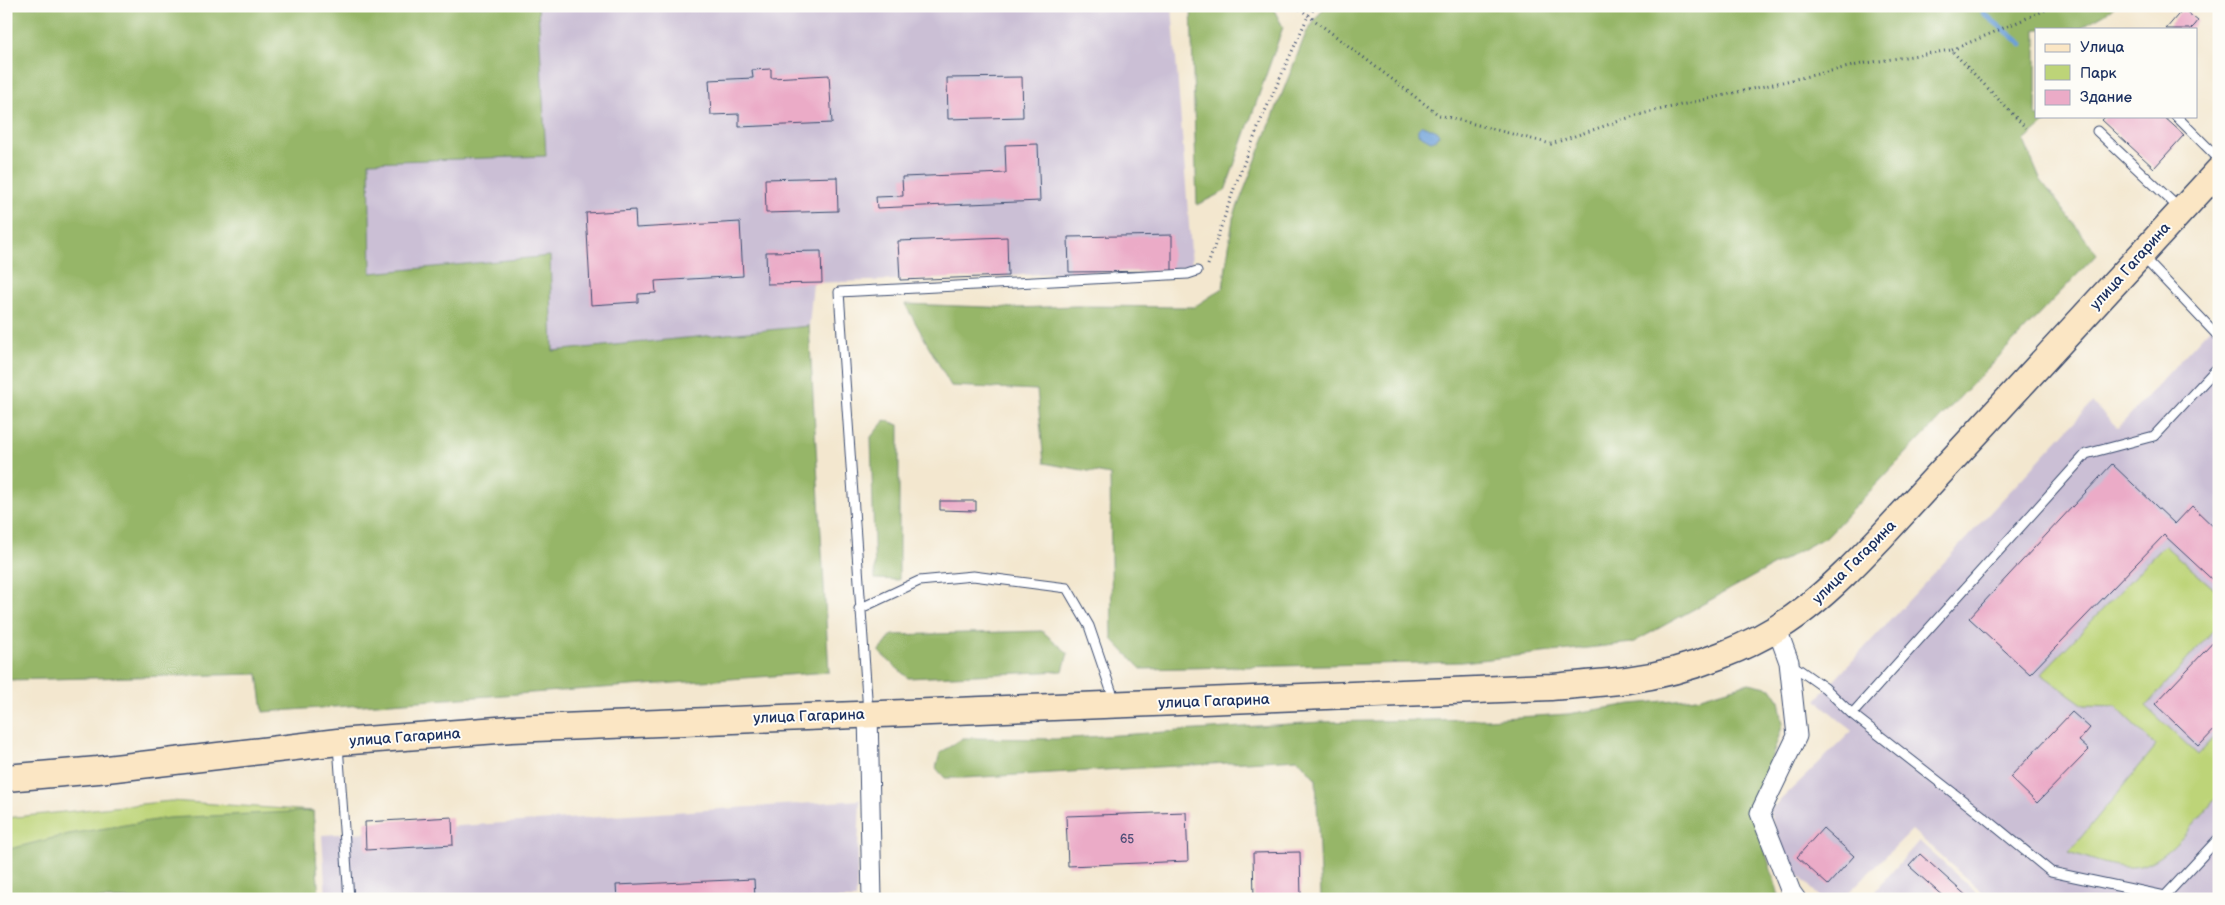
<svg xmlns="http://www.w3.org/2000/svg" width="2225" height="905" font-family="'Balsamiq Sans',sans-serif">
  <style>
    .industrial { fill: #cbbfd5 }
    .green { fill: #bdd478; stroke: #6c826b }
    .forest { fill: #96b668; stroke: #587263 }
    .water { fill: #6da0d8; stroke: #44689b }
    .lines { fill: none; stroke-linecap: round; stroke-linejoin: round }
    .stream { stroke: #6da0d8; stroke-width: 5 }
    .building { fill: #ebabc7 }
    .service-casing { stroke: #3b4b6f; stroke-width: 11 }
    .minor-casing { stroke: #3b4b6f; stroke-width: 21 }
    .secondary-casing { stroke: #3b4b6f; stroke-width: 29 }
    .path { stroke: #3b4b6f; stroke-width: 3; stroke-dasharray: 1 4; stroke-linecap: butt }
    .service { stroke: #fff; stroke-width: 9 }
    .minor { stroke: #fff; stroke-width: 19 }
    .secondary { stroke: #fbe6c4; stroke-width: 26 }
    .labels { text-anchor: middle; stroke-width: 4; stroke-linejoin: round; paint-order: stroke }
    .number-label { font-size: 12px; fill: #4f4e78 }
    .street-label { font-size: 15px; fill: #1b2f5e; stroke: #fdfcf7 }
  </style>
  <rect width="100%" height="100%" fill="#fdfcf7"/>
  <filter id="ink" filterUnits="userSpaceOnUse"><feTurbulence type="fractalNoise" baseFrequency=".02" numOctaves="2"/><feDisplacementMap in="SourceGraphic" scale="10" xChannelSelector="R" yChannelSelector="G"/><feConvolveMatrix kernelMatrix="1 2 1 2 8 2 1 2 1" color-interpolation-filters="sRGB"/></filter>
  <filter id="wash" filterUnits="userSpaceOnUse"><feTurbulence type="fractalNoise" baseFrequency=".0096" numOctaves="4" result="noise"/><feDisplacementMap in="SourceGraphic" scale="20" xChannelSelector="R" yChannelSelector="G"/><feGaussianBlur stdDeviation="1.12" result="paint"/><feColorMatrix in="noise" values="0 0 0 0 0 0 0 0 0 0 0 0 0 0 0 0 0 1.4 0 .05"/><feComposite in="paint" operator="in"/></filter>
  <g filter="url(#wash)">
    <rect width="100%" height="100%" fill="#f3e7cf"/>
    <path class="industrial" d="M538,6H1172L1192,264L1172,271L1069,272L1008,276L813,283L809,326L553,351L550,256L371,273L369,162L546,156Z
      M2219,318V899H1989L1912,830L1842,899H1822L1789,866L1769,811L1852,731L1816,700L2092,403L2118,428Z
      M860,800L856,899H326L322,835Z
      M1919,841L1983,899H1868Z"/>
    <path class="green" d="M2164,545L2219,593V624L2146,706L2198,755L2219,733V795C2199,817 2170,860 2140,866C2117,871 2090,858 2069,852L2156,746L2115,706L2084,705L2041,674Z
      M171,801L313,811L319,899H6V818Z"/>
    <path class="forest" d="M6,6H538L546,156L369,162L371,273L550,256L553,351L809,326L829,672L263,712L258,674L6,680Z
      M1191,6H1272L1283,27L1225,191L1197,205Z
      M1325,6H2115C2105,16 2091,19 2080,29H2036V116H2053L2024,141L2040,179L2097,254L1827,536L1632,643L1462,662L1141,669L1112,639L1110,475L1044,463L1037,390L951,386L905,304L1014,308L1076,306L1194,307L1223,288L1233,218L1306,33Z
      M885,420L899,425V580L875,579L871,437Z
      M1042,631L1068,653L1063,671L908,678L879,652L892,635Z
      M1749,683L1771,688L1779,700L1783,724L1753,812L1780,899H1321L1316,779L1298,759L964,778H945L936,768L940,753L963,738L1056,739L1321,722L1486,719L1568,714L1632,704L1697,698Z
      M313,811L319,899H6V850L69,834L168,818Z"/>
    <path class="water" d="M1422,125L1437,131L1439,135L1436,139L1431,141L1418,134V129Z"/>
    <g class="lines">
      <path class="stream" d="M1983,13L2022,44"/>
    </g>
    <g id="blocks">
      <path class="building" d="M2183,9L2198,21L2195,25L2191,29H2166Z
        M771,69V78L829,75L832,123L739,127V114L711,115L709,80L753,78L752,70Z
        M1022,77L1023,117L948,119L947,78Z
        M2106,116H2163L2184,135L2154,168L2102,120Z
        M1038,144L1040,201L877,208L876,197L903,196L902,177L1006,173L1005,145Z
        M837,177L838,211L766,213L765,179Z
        M635,210L636,228L740,222L743,276L655,281L656,293L638,294V302L591,305L586,213Z
        M1172,235V271L1069,272L1068,237Z
        M1007,237L1008,276L900,280L898,241Z
        M821,251L822,283L767,284L766,252Z
        M2112,464L2175,524L2192,506L2219,532V586L2164,535L2030,674L1969,618Z
        M940,501H976V511L940,510Z
        M2219,636V725L2199,746L2155,704Z
        M2072,712L2090,728L2079,741L2089,750L2037,803L2010,777Z
        M1186,812L1188,861L1068,866L1066,816Z
        M452,817L453,845L366,850L365,822Z
        M1823,828L1854,856L1828,885L1797,857Z
        M1300,852L1301,899H1254L1253,853Z
        M1920,854L1970,899H1946L1909,866Z
        M754,879L755,899H617L616,885Z"/>
    </g>
  </g>
  <g filter="url(#ink)">
    <use href="#blocks" fill-opacity="0" stroke="#3b4b6f" stroke-width="1"/>
    <g class="lines">
      <defs>
        <path id="service" d="M2176,116L2219,159
          M2097,131L2181,210
          M2142,256L2219,337
          M859,609L919,581L973,576L1067,588L1089,626L1115,702
          M1791,664L1825,688L1852,714L1984,817L2051,872L2165,896L2219,838
          M868,712L839,292L1188,274L1197,271
          M1852,714L2086,454L2154,436L2219,366
          M338,745L349,899"/>
        <path id="minor" d="M1777,629L1789,662L1797,736L1760,813L1791,892L1796,899
          M868,713L872,899"/>
        <path id="secondary" d="M6,778L98,770L338,742L511,729L1551,687C1576,685 1602,683 1627,680C1687,672 1759,646 1806,608C1833,587 1857,562 1881,537L2219,170"/>
      </defs>
      <use href="#service" class="service-casing"/>
      <use href="#minor" class="minor-casing"/>
      <use href="#secondary" class="secondary-casing"/>
      <path class="path" d="M1296,6L1439,115L1551,144L1637,115L1866,63L1951,50L2026,128
        M1952,50L2055,6
        M1208,265L1236,183L1262,118L1308,16L1316,6"/>
      <use href="#service" class="service"/>
      <use href="#minor" class="minor"/>
      <use href="#secondary" class="secondary"/>
    </g>
  </g>
  <g class="labels">
    <g class="number-label">
      <text x="1127" y="843">65</text>
    </g>
    <g class="street-label">
      <text transform="translate(2130 266) rotate(-48)" y="5">улица Гагарина</text>
      <text transform="translate(1854 562) rotate(-45)" y="5">улица Гагарина</text>
      <text transform="translate(1214 701) rotate(-2)" y="5">улица Гагарина</text>
      <text transform="translate(809 716) rotate(-2)" y="5">улица Гагарина</text>
      <text transform="translate(405 737) rotate(-4)" y="5">улица Гагарина</text>
    </g>
  </g>
  <rect width="2225" height="905" fill="none" stroke="#fdfcf7" stroke-width="25"/>
  <rect x="2035" y="28" width="162" height="90" fill="#fdfcf7" stroke="#a3aaba"/>
  <rect x="2045" y="44" width="25" height="8" fill="#fbe6c4" stroke="#a3aaba"/>
  <text x="2080" y="52" font-size="15" fill="#1b2f5e">Улица</text>
  <rect x="2045" y="65" width="25" height="15" fill="#bdd478" stroke="#a3aaba"/>
  <text x="2080" y="78" font-size="15" fill="#1b2f5e">Парк</text>
  <rect x="2045" y="90" width="25" height="15" fill="#ebabc7" stroke="#a3aaba"/>
  <text x="2080" y="102" font-size="15" fill="#1b2f5e">Здание</text>
</svg>
